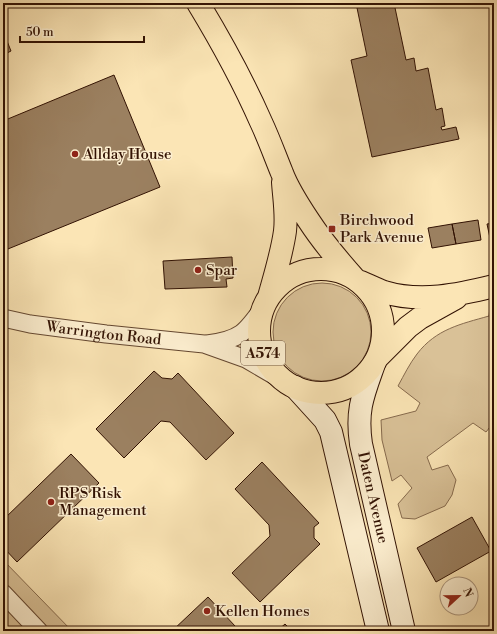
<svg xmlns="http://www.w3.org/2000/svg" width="497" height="634" font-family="'Libre Bodoni',serif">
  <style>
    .green { fill: #d9c197; stroke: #866a4d }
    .building { fill: #9b8060; stroke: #321203 }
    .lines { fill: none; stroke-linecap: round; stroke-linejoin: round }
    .street-casing { stroke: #644730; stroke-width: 19 }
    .secondary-casing { stroke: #321203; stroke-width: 24 }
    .primary-casing { stroke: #321203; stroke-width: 24 }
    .street { stroke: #fceecf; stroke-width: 17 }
    .secondary { stroke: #fceecf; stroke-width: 22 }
    .primary { stroke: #fbe5b5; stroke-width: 22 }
    .poi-dot { fill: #8f2418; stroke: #fceecf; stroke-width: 1.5 }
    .labels { text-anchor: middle; stroke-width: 3; stroke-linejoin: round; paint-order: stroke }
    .shield { fill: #fceecf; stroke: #6f5440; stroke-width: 1 }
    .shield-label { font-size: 14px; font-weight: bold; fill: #321203 }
    .poi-label { font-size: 15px; fill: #321203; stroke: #fceecf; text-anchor: start }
    .street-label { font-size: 15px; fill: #321203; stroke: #fceecf }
  </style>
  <rect width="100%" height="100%" fill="#fbe5b5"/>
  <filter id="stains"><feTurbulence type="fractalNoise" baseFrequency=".005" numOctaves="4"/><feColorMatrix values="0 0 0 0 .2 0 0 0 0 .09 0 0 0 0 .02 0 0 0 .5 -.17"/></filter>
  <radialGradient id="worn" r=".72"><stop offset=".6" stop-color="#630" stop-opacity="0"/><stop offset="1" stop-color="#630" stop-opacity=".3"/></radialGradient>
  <path class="green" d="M273 332a49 49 0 1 1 98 0a49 49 0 1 1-98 0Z
    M494,298V422L486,432L473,423L427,457L432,470L448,465L456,480L452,495L445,506L415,519L402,518L398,504L412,488L401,475L392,481L382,440L381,420L416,411L420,403L398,386C404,375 410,363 417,354C436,329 461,324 489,316L491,299Z
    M3,560L72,631H3Z"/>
  <path class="building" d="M356,3H394L406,60L414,58L416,71L428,68L436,110L442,108L445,126L441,127L442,130L456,127L459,139L372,157L351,60L367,56Z
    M3,31L11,51L3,55Z
    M114,75L160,187L3,251V121Z
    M478,220L481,240L456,244L452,224Z
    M494,223V237L490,238L487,224Z
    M452,224L456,244L432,248L428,228Z
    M232,257L233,278L226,279L227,287L165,289L163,261Z
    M154,371L162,378L172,379L178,373L234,433L206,460L170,422L161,421L124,458L96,429Z
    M71,454L99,483L17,562L3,547V520Z
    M262,462L319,523L314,527V538L320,544L260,602L232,573L270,536L269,525L235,489Z
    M472,517L491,551L436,582L417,548Z
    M208,597L235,626L230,631H172Z
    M285,624L292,631H277Z"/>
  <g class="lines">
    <defs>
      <g id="street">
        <path id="s1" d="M3,318L30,324L106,334L204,344L246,359L287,383"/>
        <path d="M207,344C241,340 246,332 265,305"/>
        <path d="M3,593L39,631"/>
      </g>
      <g id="secondary">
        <path id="s2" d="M374,364C363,395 356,410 361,444L404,631"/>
        <path d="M295,387L325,420L331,432L378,631"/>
      </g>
      <path id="primary" d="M198,3C221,41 243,81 261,122C269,139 275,156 282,173C288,189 299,206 309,221C322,241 338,260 354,278
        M259 331a62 62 0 1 1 124 0a62 62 0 1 1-124 0Z
        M361,282C368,285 376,289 384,292C420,303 458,295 494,286
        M269,297C275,275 282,253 285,231C287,214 284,198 283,182
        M379,356L408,327L420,318L456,298"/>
    </defs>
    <use href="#street" class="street-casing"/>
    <use href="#secondary" class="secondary-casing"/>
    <use href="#primary" class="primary-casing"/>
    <use href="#street" class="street"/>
    <use href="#secondary" class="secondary"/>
    <use href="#primary" class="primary"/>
  </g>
  <g class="poi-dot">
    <circle cx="75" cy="154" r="4"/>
    <rect x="328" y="225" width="8" height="8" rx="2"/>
    <circle cx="198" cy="270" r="4"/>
    <circle cx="51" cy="502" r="4"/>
    <circle cx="207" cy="611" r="4"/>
  </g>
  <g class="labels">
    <rect class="shield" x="241" y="341" width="44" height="24" rx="3"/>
    <g class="shield-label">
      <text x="263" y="358">A574</text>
    </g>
    <g class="poi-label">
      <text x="83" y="159">Allday House</text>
      <text x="340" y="225">Birchwood<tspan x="340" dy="17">Park Avenue</tspan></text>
      <text x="206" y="275">Spar</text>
      <text x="59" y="498">RPS Risk<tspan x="59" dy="17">Management</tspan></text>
      <text x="215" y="616">Kellen Homes</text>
    </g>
    <g class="street-label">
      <text dy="5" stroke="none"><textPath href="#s1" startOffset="102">Warrington Road</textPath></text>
      <text dy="5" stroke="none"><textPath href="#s2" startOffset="137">Daten Avenue</textPath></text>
    </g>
  </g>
  <rect width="497" height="634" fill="none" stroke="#fbe5b5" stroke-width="16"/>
  <rect x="4" y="4" width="489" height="626" fill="none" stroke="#321203" stroke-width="2"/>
  <rect x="8" y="8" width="481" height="618" fill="none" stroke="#321203"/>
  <g transform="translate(459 596) rotate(68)"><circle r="19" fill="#fceecf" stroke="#ab967d"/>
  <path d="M0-3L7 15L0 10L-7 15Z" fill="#8f2418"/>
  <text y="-6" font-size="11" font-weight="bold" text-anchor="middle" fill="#321203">N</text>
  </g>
  <path d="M20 36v6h124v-6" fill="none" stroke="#321203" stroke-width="2"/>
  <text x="26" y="36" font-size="12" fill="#321203" stroke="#fceecf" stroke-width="3" paint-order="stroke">50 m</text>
  <rect width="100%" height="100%" filter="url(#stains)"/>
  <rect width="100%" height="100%" fill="url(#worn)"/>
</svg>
